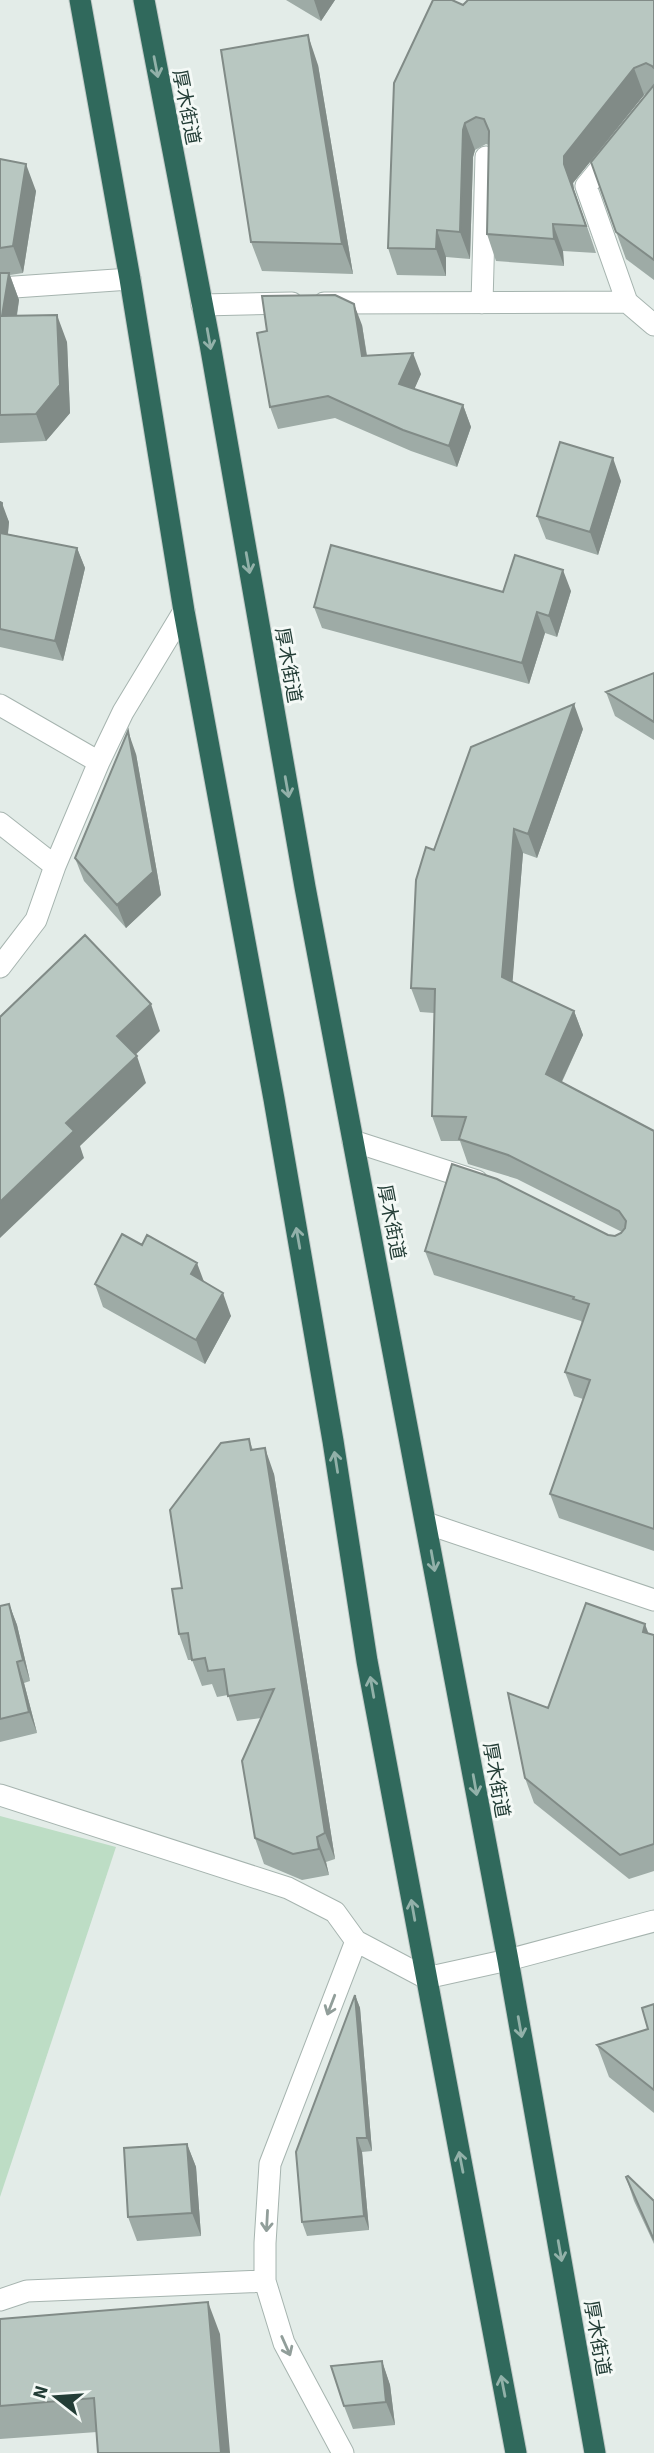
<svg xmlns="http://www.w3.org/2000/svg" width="654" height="2453" font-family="'Source Sans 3','Noto Sans JP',sans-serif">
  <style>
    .green { fill: #bdddc5 }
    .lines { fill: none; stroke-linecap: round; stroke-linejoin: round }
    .minor-casing { stroke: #a6b4af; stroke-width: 23 }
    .highway-casing { stroke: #c1c9c7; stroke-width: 23 }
    .minor { stroke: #fff; stroke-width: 21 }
    .highway { stroke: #30695c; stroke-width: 21 }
    .wall { fill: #9eaba6 }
    .shaded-wall { fill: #818b87 }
    .building { fill: #b8c7c1; stroke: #818b87; stroke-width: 2 }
    .oneway { stroke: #92b1a9 }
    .oneway2 { stroke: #919e9a }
    .labels { text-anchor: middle; stroke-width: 6; stroke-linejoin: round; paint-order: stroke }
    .street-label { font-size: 19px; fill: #233d36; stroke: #f4f9f6 }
  </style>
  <rect width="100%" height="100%" fill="#e3ece8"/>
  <path class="green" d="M0,1816L116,1847L0,2197Z"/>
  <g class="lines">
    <defs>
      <path id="minor" d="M613,153L586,186L627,302L654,325
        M0,288L130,279
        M324,303L627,302
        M482,303L486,157
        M202,305L292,303
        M0,705L99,762
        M0,823L55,866
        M0,967L36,920L55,866L99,762L123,712L184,611
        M353,1141L477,1181
        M426,1523L654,1600
        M0,1795L288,1888L335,1912L356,1941L426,1978L508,1960L654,1921
        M0,2300L27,2291L265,2281
        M343,2453L284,2343L265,2281V2243L270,2164L356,1941"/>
      <path id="highway" d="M80,0L130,279L184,611L274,1099L333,1441L367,1661L516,2453
        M144,0L210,344L305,887L508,1960L595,2453"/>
    </defs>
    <use href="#minor" class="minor-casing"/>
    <use href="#highway" class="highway-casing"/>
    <use href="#minor" class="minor"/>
    <use href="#highway" class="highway"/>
  </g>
  <path class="wall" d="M286,0H335L321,21Z
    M654,0V280L626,259L591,162L647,93L644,95L573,183L574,190L596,253L563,251L564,266L496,261L487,234L489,145L486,144L475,150L473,157L470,259L446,257V276L397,275L388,248L463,5Z
    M318,65L353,274L262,271L251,242Z
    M0,159L36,191L23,273L10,275L19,300L17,316L67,342L70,413L46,441L0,443Z
    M362,325L367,355L421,374L414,389L463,405L471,427L457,467L411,451L335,418L278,429L270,407Z
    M621,481L598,555L546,539L537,516Z
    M0,502L9,522L8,534L77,548L85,568L63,661L0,647Z
    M571,591L557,637L545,633L529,684L322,628L314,607L503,592Z
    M654,673V740L615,716L606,692Z
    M583,729L537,858L523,853L512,982L574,1011L583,1035L562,1082L654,1131V1551L559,1518L550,1494L583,1399L574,1396L565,1372L582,1323L581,1321L434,1275L425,1251L608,1235L615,1236L622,1232L517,1179L468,1164L460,1141H441L432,1116L434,1013L420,1012L411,988L434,850Z
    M136,754L161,895L126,928L84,881L75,858Z
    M204,1282L231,1316L205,1364L103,1307L95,1284Z
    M249,1439L253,1450L274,1474L335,1859L326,1862L329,1875L302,1880L264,1864L255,1838L261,1718L237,1721L228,1695L217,1697L212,1684L202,1686L192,1660H188L179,1634L182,1588Z
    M9,1604L17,1625L30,1681L24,1683L37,1733L0,1742V1606Z
    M649,1634L654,1635V1871L629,1879L534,1803L525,1778L548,1708Z
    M355,1995L360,2008L372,2151L362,2152L369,2230L307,2236L302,2222Z
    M654,2004V2113L609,2077L597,2045L648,2029Z
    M187,2144L196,2167L201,2236L137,2241L128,2217Z
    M626,2177L654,2201V2244L634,2201Z
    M0,2319L220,2334L97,2432L0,2439Z
    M382,2361L390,2385L395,2425L353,2429L344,2406Z"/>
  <path class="shaded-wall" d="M314,0H335L321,21Z
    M308,35L318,65L353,274L342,244Z
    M634,68L644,95L573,183L574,190L596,253L564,164V156Z
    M465,123L475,150L473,157L470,259L460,232L463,130Z
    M26,164L36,191L23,273L13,246Z
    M553,224L563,251L564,266L554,239Z
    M437,230L446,257V276L436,249Z
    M9,273L19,300L12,344L2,316Z
    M354,304L362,325L370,378L362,356Z
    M57,315L67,342L70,413L46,441L36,414Z
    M413,353L421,374L407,406L399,384Z
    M463,405L471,427L457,467L449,446Z
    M613,458L621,481L598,555L590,532Z
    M2,503L9,522L6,552L0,537V519Z
    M77,548L85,568L63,661L55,641Z
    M563,570L571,591L557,637L549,616Z
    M537,612L545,633L529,684L522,663Z
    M574,704L583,729L537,858L528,834Z
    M128,731L136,754L161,895L126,928L117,905Z
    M514,829L523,853L511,1001L502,977Z
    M151,1004L160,1031L127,1063L117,1036Z
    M574,1011L583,1035L554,1098L546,1074Z
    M137,1056L146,1083L80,1146L84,1158L0,1238V1202L66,1123Z
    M197,1263L206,1287L191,1274Z
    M223,1293L231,1316L205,1364L196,1340Z
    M265,1448L274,1474L335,1859L325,1833Z
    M9,1604L17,1625L30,1681L23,1660Z
    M645,1624L654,1648L643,1632Z
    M17,1662L24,1683L37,1733L29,1712Z
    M317,1837L326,1862L329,1875L319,1849Z
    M355,1995L360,2008L372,2151L367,2138Z
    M357,2138L362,2152L369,2230L364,2216Z
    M187,2144L196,2167L201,2236L192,2213Z
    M208,2302L220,2334L230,2453H221Z
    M382,2361L390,2385L395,2425L386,2402Z"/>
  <path class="building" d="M433,0H452L463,5L468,0H654V68L652,66L646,63L634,68L564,156V164L586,226L553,224L554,239L487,234L489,131L484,119L476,117L465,123L463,130L460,232L437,230L436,249L388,248L394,83Z
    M308,35L342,244L251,242L221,50Z
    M654,85V260L616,232L591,162Z
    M0,159L26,164L13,246L0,248Z
    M0,273H9L2,316L57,315L60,385L36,414L0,415Z
    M335,295L354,304L362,356L413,353L399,384L463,405L449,446L403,430L328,396L270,407L257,333L267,331L262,296Z
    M560,442L613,458L590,532L537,516Z
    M0,502L2,503L0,519Z
    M0,533L77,548L55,641L0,629Z
    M331,545L503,592L515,555L563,570L549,616L537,612L522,663L314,607Z
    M654,673V722L606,692Z
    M574,704L528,834L514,829L502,977L574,1011L546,1074L654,1131V1529L550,1494L590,1380L565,1372L589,1304L573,1299L574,1297L425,1251L452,1164L497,1179L608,1235L615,1236L621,1233L625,1228L626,1221L619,1211L508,1155L459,1139L466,1117L432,1116L435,989L411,988L416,880L426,847L434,850L471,747Z
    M128,731L153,872L117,905L75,858Z
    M85,935L151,1004L117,1036L137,1056L66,1123L74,1131L0,1202V1017Z
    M122,1234L142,1245L147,1235L197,1263L191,1274L223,1293L196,1340L95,1284Z
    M249,1439L251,1450L265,1448L325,1833L317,1837L319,1849L293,1854L255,1838L242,1761L274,1689L228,1696L224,1669L208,1671L205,1658L192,1660L188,1633L179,1634L172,1589L182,1588L170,1510L221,1443Z
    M586,1603L645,1624L643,1632L654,1635V1844L620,1855L525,1778L508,1693L548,1708Z
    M9,1604L23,1660L17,1662L29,1712L0,1719V1606Z
    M355,1995L367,2138H357L364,2216L302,2222L296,2152Z
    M654,2004V2090L597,2045L648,2029L642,2008Z
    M187,2144L192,2213L128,2217L124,2148Z
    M628,2176L654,2201V2240L626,2177Z
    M208,2302L221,2453H98L94,2398L0,2406V2319Z
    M382,2361L386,2402L344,2406L331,2366Z"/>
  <defs><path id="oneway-shaft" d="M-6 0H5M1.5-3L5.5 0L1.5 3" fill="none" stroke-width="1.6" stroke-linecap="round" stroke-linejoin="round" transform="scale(1.75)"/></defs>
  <g class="oneway">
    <use href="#oneway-shaft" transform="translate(156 67) rotate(79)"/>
    <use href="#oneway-shaft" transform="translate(209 339) rotate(80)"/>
    <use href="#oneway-shaft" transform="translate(248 563) rotate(80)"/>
    <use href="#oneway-shaft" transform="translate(287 787) rotate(80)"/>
    <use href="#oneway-shaft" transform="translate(298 1238) rotate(-100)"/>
    <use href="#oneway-shaft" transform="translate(336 1462) rotate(-99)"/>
    <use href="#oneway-shaft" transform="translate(433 1561) rotate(80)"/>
    <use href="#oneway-shaft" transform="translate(372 1687) rotate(-100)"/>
    <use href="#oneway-shaft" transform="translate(475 1785) rotate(80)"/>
    <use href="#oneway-shaft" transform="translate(413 1910) rotate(-100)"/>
    <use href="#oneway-shaft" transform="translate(520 2027) rotate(80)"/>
    <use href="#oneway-shaft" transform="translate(461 2162) rotate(-101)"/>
    <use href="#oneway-shaft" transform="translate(560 2251) rotate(80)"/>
    <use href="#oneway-shaft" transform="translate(503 2386) rotate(-101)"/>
  </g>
  <g class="oneway2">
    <use href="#oneway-shaft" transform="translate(331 2005) rotate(111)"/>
    <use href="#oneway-shaft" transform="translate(267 2221) rotate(93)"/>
    <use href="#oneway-shaft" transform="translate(286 2346) rotate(66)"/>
  </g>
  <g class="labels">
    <g class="street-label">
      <text transform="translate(187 107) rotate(79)" y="7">厚木街道</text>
      <text transform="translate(289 665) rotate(80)" y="7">厚木街道</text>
      <text transform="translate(392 1222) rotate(79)" y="7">厚木街道</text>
      <text transform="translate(497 1780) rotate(80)" y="7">厚木街道</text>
      <text transform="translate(598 2338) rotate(80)" y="7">厚木街道</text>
    </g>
  </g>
  <g transform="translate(56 2397) rotate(287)" stroke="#f4f9f6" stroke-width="5" paint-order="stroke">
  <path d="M0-5L12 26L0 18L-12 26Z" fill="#233d36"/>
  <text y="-10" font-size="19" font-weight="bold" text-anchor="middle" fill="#233d36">N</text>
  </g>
</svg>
